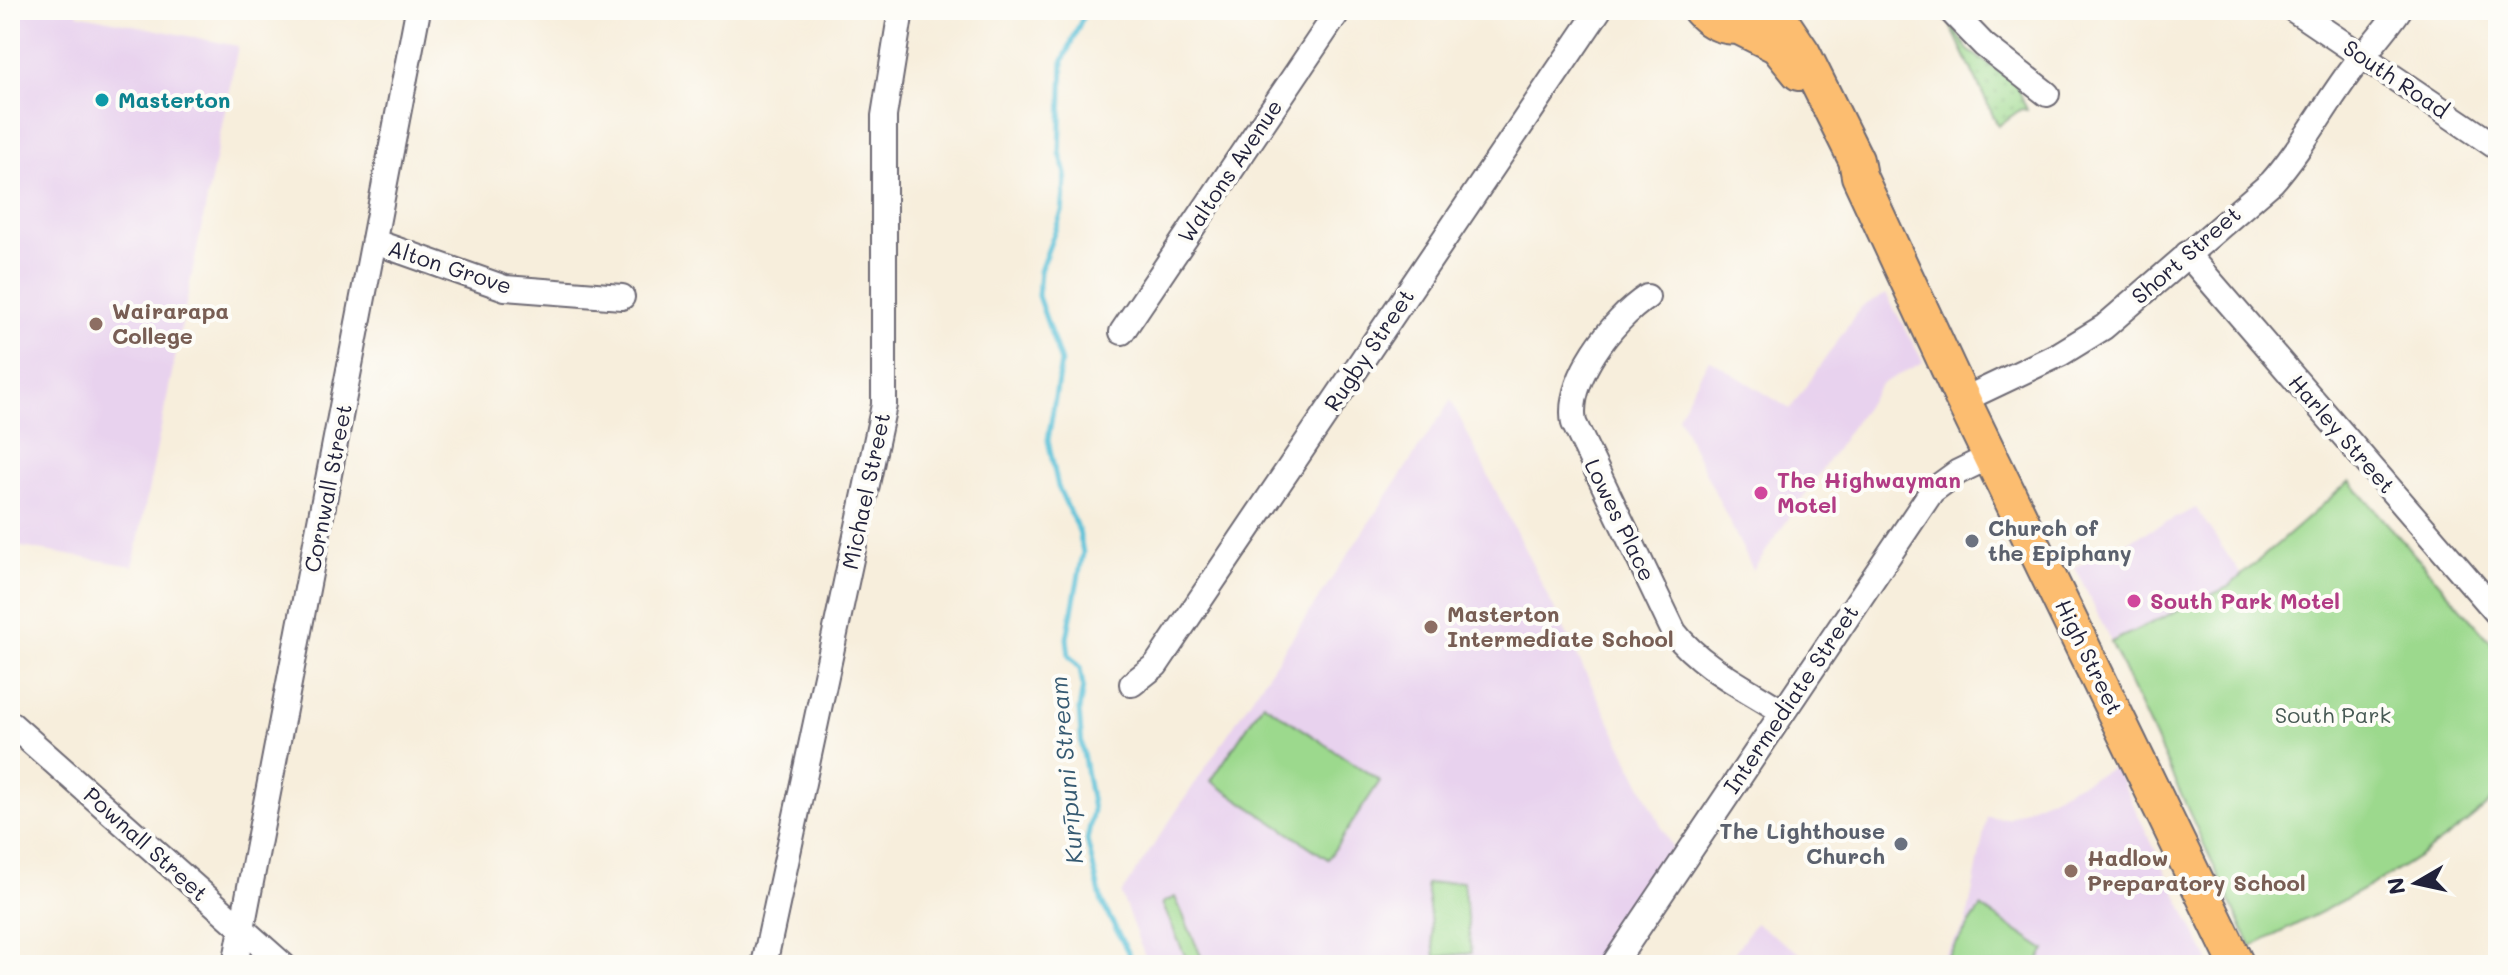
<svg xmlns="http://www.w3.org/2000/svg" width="2508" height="975" font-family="Mali,sans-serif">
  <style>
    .built { fill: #e8d2ee }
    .grass { fill: url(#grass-dots); stroke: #5f7e64; stroke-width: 2 }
    .park { fill: #9cd98d; stroke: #5f7e64; stroke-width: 2 }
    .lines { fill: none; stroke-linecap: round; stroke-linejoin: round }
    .stream { stroke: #5bc1d8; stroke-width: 5 }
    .minor-casing { stroke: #6d6973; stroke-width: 28 }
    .highway-casing { stroke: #6d6973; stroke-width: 38 }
    .minor { stroke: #fff; stroke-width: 24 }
    .highway { stroke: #fcbd6f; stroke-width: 34 }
    .culture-dot { fill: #0f9aa8; stroke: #fdfcf7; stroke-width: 3 }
    .education-dot { fill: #8d6e63; stroke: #fdfcf7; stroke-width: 3 }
    .hotel-dot { fill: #d1479c; stroke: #fdfcf7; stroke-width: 3 }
    .worship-dot { fill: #6b7280; stroke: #fdfcf7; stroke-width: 3 }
    .labels { text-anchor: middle; stroke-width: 8; stroke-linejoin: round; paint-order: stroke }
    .street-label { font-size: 22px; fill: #22223b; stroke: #fdfcf7 }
    .culture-label { font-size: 22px; font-weight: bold; fill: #0d838f; stroke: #fdfcf7; text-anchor: start }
    .education-label { font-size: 22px; font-weight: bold; fill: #785e54; stroke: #fdfcf7; text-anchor: start }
    .hotel-label { font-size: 22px; font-weight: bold; fill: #b23c85; stroke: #fdfcf7; text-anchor: start }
    .worship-label { font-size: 22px; font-weight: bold; fill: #5b616d; stroke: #fdfcf7; text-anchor: start }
    .park-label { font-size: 22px; fill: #475954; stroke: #fdfcf7 }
    .water-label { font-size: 24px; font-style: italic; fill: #365a72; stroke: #fdfcf7 }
  </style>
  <defs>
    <pattern id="grass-dots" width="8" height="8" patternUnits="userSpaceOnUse" patternTransform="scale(2)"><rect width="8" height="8" fill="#9cd98d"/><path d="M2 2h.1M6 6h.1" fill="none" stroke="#86ba7b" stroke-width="1.8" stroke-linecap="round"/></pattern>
  </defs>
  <rect width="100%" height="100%" fill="#fdfcf7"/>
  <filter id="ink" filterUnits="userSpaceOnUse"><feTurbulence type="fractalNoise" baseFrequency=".0125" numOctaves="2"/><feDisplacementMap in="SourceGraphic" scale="16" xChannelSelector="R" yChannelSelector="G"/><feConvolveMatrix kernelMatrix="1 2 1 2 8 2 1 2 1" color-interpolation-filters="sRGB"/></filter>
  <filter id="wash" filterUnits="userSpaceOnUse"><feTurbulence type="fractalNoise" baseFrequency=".006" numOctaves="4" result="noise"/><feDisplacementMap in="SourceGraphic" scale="32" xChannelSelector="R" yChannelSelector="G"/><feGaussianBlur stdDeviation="1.8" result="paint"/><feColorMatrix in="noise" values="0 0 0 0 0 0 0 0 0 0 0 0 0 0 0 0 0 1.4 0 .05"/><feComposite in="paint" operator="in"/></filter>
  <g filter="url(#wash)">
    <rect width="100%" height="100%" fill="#f7eedc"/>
    <path class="built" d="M10,10H78V14L238,46L133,566L10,545Z
      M1886,294L1923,362L1881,384L1753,570L1678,416L1709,359L1790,409L1861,307Z
      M1451,400L1675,854L1600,965H1148L1121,894Z
      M2196,508L2241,575L2228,587L2111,642L2075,567Z
      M2115,767L2211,965H1937L1966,924L1987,817L2007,818Z
      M1755,923L1817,965H1726Z"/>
    <path class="grass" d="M1945,14L1968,50L2016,83L2027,110L2021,109L1998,126Z"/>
    <path class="park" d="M2350,481L2498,650V795C2428,862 2337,904 2251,947L2111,642L2228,587Z
      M1263,703L1380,781L1328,859L1211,781Z
      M1463,881L1471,953L1435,957L1426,884Z
      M1175,897L1205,965H1189L1162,903Z
      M1981,907L2045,950L2036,965H1942Z"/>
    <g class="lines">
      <path class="stream" d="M1086,10L1063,61L1060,153L1066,174L1062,212L1040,271L1038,296L1061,362L1048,440L1058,487L1079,531L1083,553L1067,638L1069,656L1080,668L1083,686L1079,710L1082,747L1093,810L1087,840L1102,903L1135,965"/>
    </g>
  </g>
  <g filter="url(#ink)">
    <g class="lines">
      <defs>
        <path id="minor" d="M1950,10L1984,45L2047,94
          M2294,10L2498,148
          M375,242L505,288L622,297
          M2187,254L2498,614
          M1647,297C1612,320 1566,380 1574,423L1674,632C1701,667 1746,688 1783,712
          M1122,332L1339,10
          M1963,400L2060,354L2104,327L2272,182C2303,147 2324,106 2352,69C2368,49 2385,31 2399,10
          M1132,684L1156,665L1599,10
          M10,723L283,965
          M235,965L418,10
          M764,965L884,405V116L901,10
          M1613,965L1932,491L1958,472L1991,456"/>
        <path id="highway" d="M1700,10C1716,28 1738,33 1758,17
          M1774,10L1803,53L1856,160L1859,176L1963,400L2237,965
          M1739,27L1777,46L1799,73"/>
      </defs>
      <use href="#minor" class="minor-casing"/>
      <use href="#highway" class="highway-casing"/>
      <use href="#minor" class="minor"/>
      <use href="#highway" class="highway"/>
    </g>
  </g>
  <circle class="culture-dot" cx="102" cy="100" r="8"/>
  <g class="education-dot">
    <circle cx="96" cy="324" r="8"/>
    <circle cx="1431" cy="627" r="8"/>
    <circle cx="2071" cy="871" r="8"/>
  </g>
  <g class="hotel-dot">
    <circle cx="1761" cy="493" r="8"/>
    <circle cx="2134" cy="601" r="8"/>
  </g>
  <g class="worship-dot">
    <circle cx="1972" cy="541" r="8"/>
    <circle cx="1901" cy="844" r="8"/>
  </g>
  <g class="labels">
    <g class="street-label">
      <text transform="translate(2396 79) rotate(34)" y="8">South Road</text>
      <text transform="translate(1230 171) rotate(-56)" y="8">Waltons Avenue</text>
      <text transform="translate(2186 255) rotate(-41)" y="8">Short Street</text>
      <text transform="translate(450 267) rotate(18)" y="8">Alton Grove</text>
      <text transform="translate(1369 350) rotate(-56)" y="8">Rugby Street</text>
      <text transform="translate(2342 434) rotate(49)" y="8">Harley Street</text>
      <text transform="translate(328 488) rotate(-79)" y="8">Cornwall Street</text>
      <text transform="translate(866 491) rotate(-78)" y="8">Michael Street</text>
      <text transform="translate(1620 520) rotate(64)" y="8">Lowes Place</text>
      <text transform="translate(2089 657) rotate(64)" y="8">High Street</text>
      <text transform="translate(1791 699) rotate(-56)" y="8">Intermediate Street</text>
      <text transform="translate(146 844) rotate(42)" y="8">Pownall Street</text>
    </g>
    <g class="culture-label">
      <text x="118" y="108">Masterton</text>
    </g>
    <g class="education-label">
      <text x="112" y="319">Wairarapa<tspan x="112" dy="25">College</tspan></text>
      <text x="1447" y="622">Masterton<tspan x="1447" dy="25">Intermediate School</tspan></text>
      <text x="2087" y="866">Hadlow<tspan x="2087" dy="25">Preparatory School</tspan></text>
    </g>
    <g class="hotel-label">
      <text x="1777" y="488">The Highwayman<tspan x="1777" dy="25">Motel</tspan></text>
      <text x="2150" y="609">South Park Motel</text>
    </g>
    <g class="worship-label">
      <text x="1988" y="536">Church of<tspan x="1988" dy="25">the Epiphany</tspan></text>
      <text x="1885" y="839" text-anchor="end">The Lighthouse<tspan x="1885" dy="25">Church</tspan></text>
    </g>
    <g class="park-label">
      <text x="2333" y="723">South Park</text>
    </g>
    <g class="water-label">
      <text transform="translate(1067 770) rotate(-95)" y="8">Kurīpuni Stream</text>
    </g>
  </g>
  <rect width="2508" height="975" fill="none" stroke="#fdfcf7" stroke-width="40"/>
  <g transform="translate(2416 883) rotate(261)" stroke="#fdfcf7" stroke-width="6" paint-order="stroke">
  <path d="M0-6L14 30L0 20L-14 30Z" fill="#22223b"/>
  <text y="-12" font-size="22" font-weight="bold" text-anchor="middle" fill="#22223b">N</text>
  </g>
</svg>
